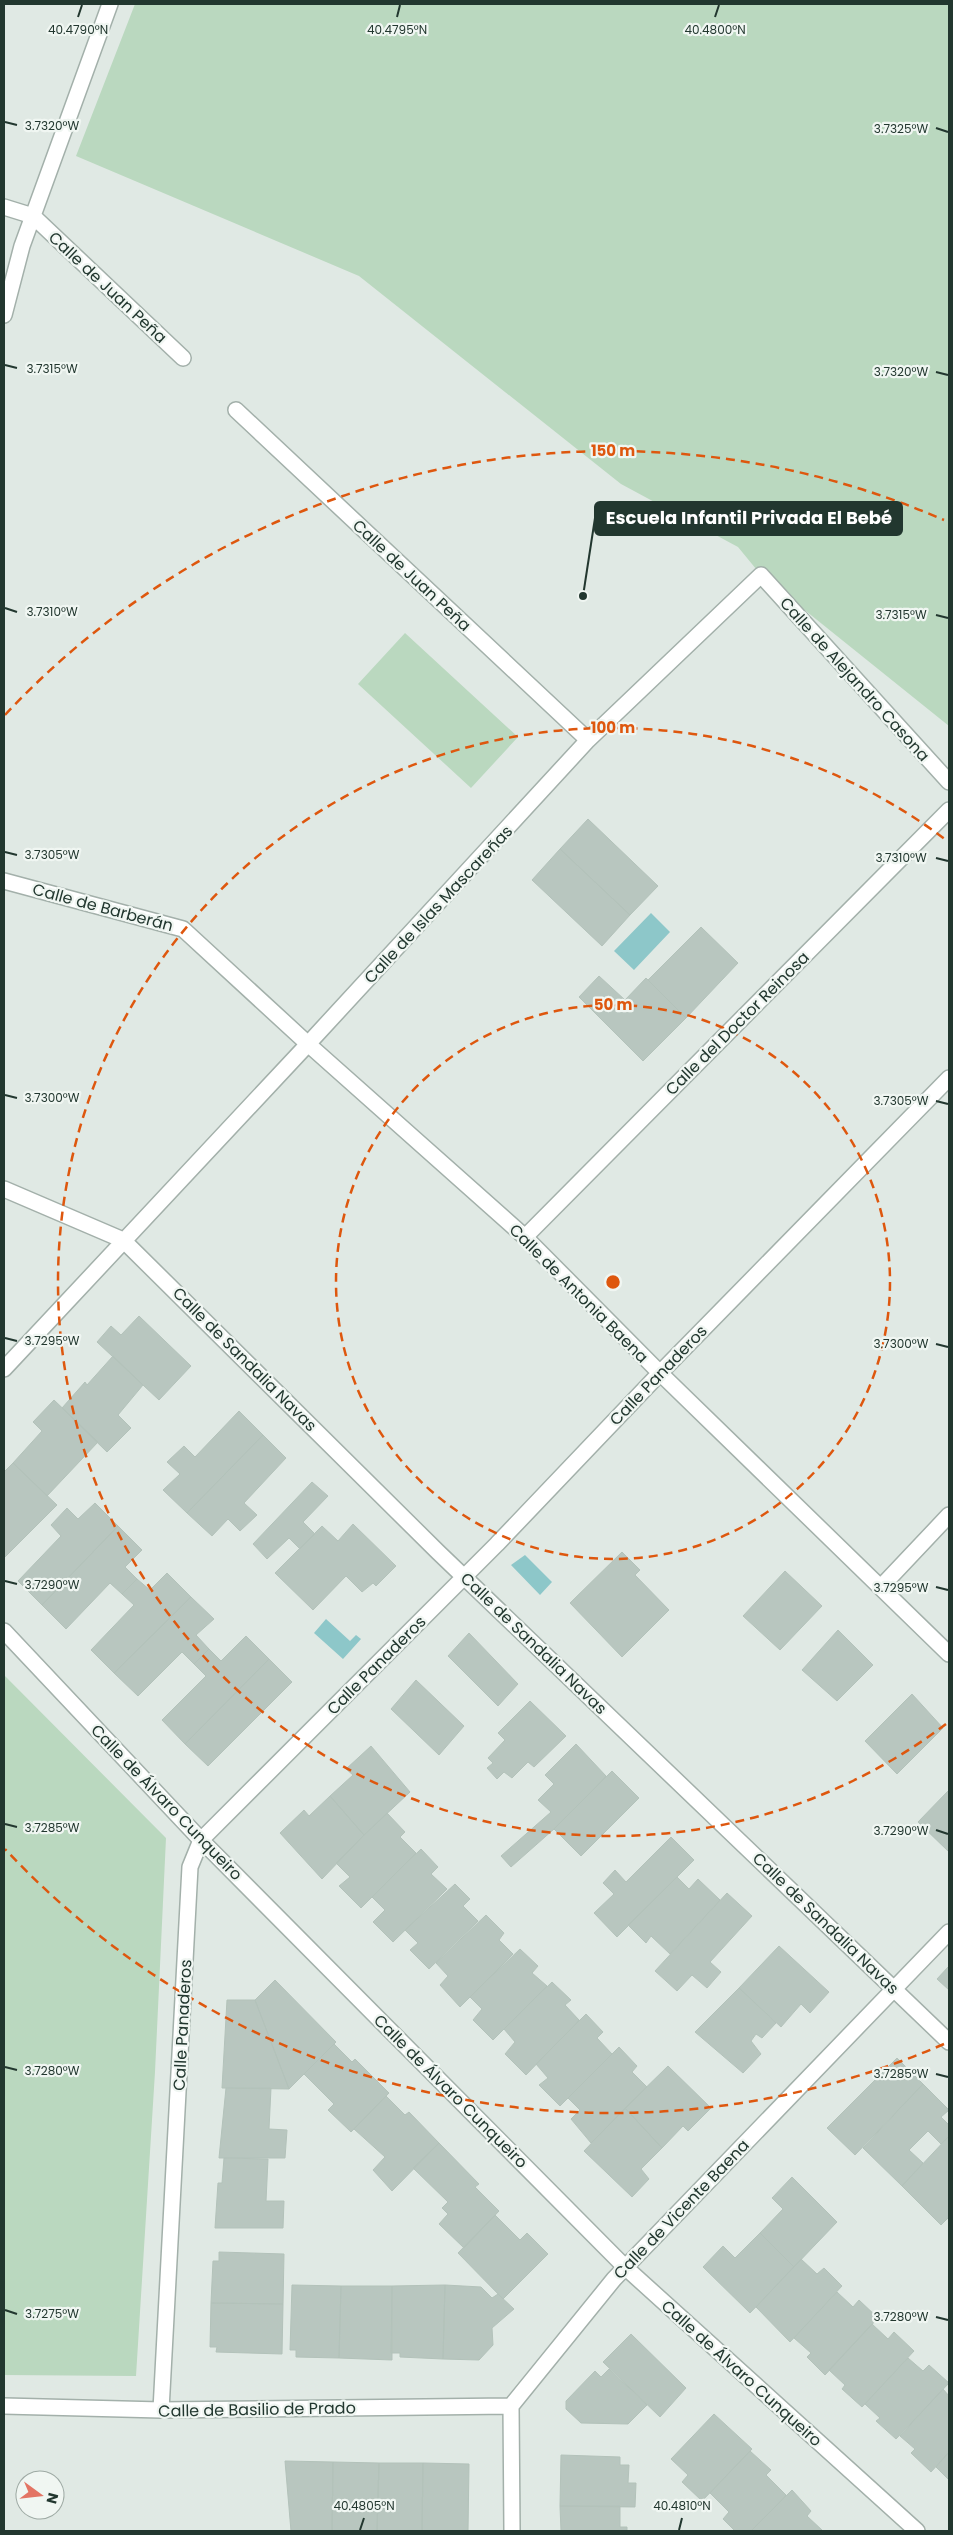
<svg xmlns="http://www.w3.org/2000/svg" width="953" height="2535" font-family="Poppins,sans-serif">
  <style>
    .green { fill: #bad8bf }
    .water { fill: #8dc7c9 }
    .building { fill: #b8c6bf; stroke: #b3c2ba }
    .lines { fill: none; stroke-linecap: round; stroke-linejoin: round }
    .minor-casing { stroke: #a3b0aa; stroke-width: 18 }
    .minor { stroke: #fff; stroke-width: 15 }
    .ticks { fill: none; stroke: #22372f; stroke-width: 2 }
    .ring { fill: none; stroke: #de570e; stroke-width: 2.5; stroke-dasharray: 9 6 }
    .labels { text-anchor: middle; stroke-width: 4.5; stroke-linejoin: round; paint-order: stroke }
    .street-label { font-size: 16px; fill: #22372f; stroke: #f0f6f2 }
    .ticks-label { font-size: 12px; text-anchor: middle; fill: #22372f; stroke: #f0f6f2; stroke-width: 4.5; stroke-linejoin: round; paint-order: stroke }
    .centre { fill: #de570e; stroke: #f0f6f2; stroke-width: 2.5 }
    .ring-label { font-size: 15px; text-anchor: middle; font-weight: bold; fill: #de570e; stroke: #f0f6f2; stroke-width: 4.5; stroke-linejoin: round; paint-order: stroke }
    .leader { fill: none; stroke: #22372f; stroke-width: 2 }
    .callout-dot { fill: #22372f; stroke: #f0f6f2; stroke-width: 2 }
    .callout { fill: #22372f; stroke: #22372f; stroke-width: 2 }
    .callout-label { font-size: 18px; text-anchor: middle; font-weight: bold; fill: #fff }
  </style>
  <rect width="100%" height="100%" fill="#e0e9e4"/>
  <path class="green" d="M135,4H949V726L761,575L738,547L621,484L359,276L76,156Z
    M405,633L518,737L471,788L358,684Z
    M4,1675L166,1838L155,2072L136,2376L4,2375Z"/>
  <path class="water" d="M651,913L670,932L634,970L614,951Z
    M525,1555L552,1582L540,1595L511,1565Z
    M326,1619L350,1641L356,1635L361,1639L343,1659L314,1633Z"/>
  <path class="building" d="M588,819L658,886L630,915L560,849Z
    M560,849L630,915L602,946L532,880Z
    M701,927L738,963L686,1018L648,980Z
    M599,976L625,1000L646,978L686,1018L643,1061L579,997Z
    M139,1316L191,1366L159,1400L97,1342L111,1326L121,1335Z
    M113,1356L143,1385L118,1415L131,1428L107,1452L62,1408L85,1382L87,1385Z
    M54,1400L98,1442L47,1496L13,1463L42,1431L33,1422Z
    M239,1411L263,1435L187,1513L163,1490L180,1474L167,1462L184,1446L195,1457Z
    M263,1435L286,1458L244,1503L257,1515L240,1531L228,1519L212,1536L187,1513Z
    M13,1463L57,1505L4,1558V1472Z
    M312,1482L328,1496L303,1522L315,1534L300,1549L289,1538L267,1559L253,1544Z
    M95,1503L118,1526L42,1605L18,1581L61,1536L51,1525L67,1508L78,1519Z
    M353,1524L396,1566L376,1586L373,1583L362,1592L346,1576L313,1610L275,1573L322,1526L338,1541Z
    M118,1526L142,1550L125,1567L137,1579L122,1594L110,1583L66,1629L42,1605Z
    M622,1552L640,1570L635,1575L669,1610L622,1657L570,1603Z
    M785,1571L822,1606L780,1650L743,1616Z
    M167,1573L191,1597L114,1673L91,1650L134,1605L122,1594L137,1579L150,1590Z
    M191,1597L214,1619L196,1635L209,1649L194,1664L182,1652L138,1696L114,1673Z
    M838,1630L873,1665L837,1701L802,1670Z
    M469,1633L518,1684L498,1706L448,1656Z
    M246,1636L269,1659L185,1744L162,1720L206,1676L194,1664L209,1649L221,1661Z
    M269,1659L292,1682L208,1766L185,1744Z
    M416,1680L464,1726L439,1755L391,1709Z
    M912,1694L943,1728L897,1774L865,1741Z
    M530,1701L566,1736L534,1767L528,1762L512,1778L504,1772L497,1779L487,1768L493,1763L488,1758L505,1740L498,1733Z
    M576,1744L606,1776L554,1829L511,1867L501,1856L551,1812L538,1800L554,1784L545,1775Z
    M371,1746L410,1792L364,1835L330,1796L353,1775L346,1769Z
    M612,1771L639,1798L581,1856L554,1829Z
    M949,1790V1852L918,1822Z
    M330,1796L364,1835L322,1879L280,1833L304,1810L309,1816Z
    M387,1813L405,1832L400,1837L416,1853L361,1908L339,1886L350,1877L336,1863Z
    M671,1837L694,1860L617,1937L594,1913L614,1894L603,1883L615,1870L626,1882Z
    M421,1849L438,1867L431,1874L447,1889L393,1942L373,1922L385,1910L372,1897Z
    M677,1877L689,1889L698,1879L720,1900L670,1954L651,1936L646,1943L628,1925Z
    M455,1884L470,1899L463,1906L478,1921L429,1969L410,1950L418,1943L405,1930Z
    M727,1893L752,1916L710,1962L721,1972L707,1988L692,1975L677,1991L655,1971Z
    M486,1915L504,1933L499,1940L513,1954L460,2007L440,1985L448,1976L436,1963Z
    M779,1946L829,1992L810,2013L801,2004L781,2027L739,1988Z
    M520,1949L538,1966L532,1973L547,1986L493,2040L473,2020L482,2009L470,1997Z
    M949,1966V1990L937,1979Z
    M275,1980L336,2042L289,2089L255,2000Z
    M552,1982L571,2000L565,2005L579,2020L526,2075L505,2054L515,2042L504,2029Z
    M739,1988L776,2023L762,2038L756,2034L751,2041L761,2054L743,2073L695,2032Z
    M227,2000H255L289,2089L222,2088Z
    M586,2014L603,2032L597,2038L612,2054L560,2106L539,2085L548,2078L536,2064Z
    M334,2044L352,2062L355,2059L389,2093L351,2132L328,2110L334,2104L304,2074Z
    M619,2047L637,2066L632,2072L647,2087L591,2143L571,2119L580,2110L568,2098Z
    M897,2058L923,2084L855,2155L827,2128Z
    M668,2066L711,2108L688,2131L683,2126L662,2148L625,2108Z
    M923,2084L949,2110L941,2117L949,2125V2136L941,2144L928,2131L909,2150L923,2163L902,2186L863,2148Z
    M226,2088H271L269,2129L287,2130L285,2158H219Z
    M386,2096L405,2115L409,2112L439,2143L392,2191L373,2170L385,2157L354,2129Z
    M625,2108L662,2148L641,2169L649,2179L632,2197L584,2151Z
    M949,2136V2217L941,2225L902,2186Z
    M439,2143L479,2184L475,2187L499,2211L464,2248L439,2224L448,2214L442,2208L448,2202L413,2168Z
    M224,2158L268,2159L266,2201H284L283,2228H215L218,2183H222Z
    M792,2177L837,2222L794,2267L760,2233L783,2209L772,2198Z
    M495,2215L520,2240L527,2233L548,2254L503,2299L458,2253Z
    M760,2233L794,2267L750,2313L703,2267L723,2246L735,2258Z
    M219,2252L284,2254L283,2304L211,2303L213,2261H219Z
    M801,2259L817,2274L824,2268L842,2286L790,2342L756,2307Z
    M292,2285L341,2286L339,2358L296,2357V2350H290Z
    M445,2285L443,2359L400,2357V2353H391L392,2286Z
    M445,2285L481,2287L492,2298L498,2294L514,2309L492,2328L493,2345L479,2360L443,2359Z
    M341,2286H392V2360L339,2358Z
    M837,2292L853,2307L859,2300L878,2318L825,2375L807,2357L811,2353L794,2338Z
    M211,2303L283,2304L282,2354L216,2352L217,2347H210Z
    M872,2324L888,2339L894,2332L914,2351L862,2407L842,2389L845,2385L829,2370Z
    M631,2334L686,2388L660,2417L603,2362Z
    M908,2358L923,2371L929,2365L949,2383L896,2439L876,2421L880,2418L865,2404Z
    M609,2369L647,2405L628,2424L581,2423L566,2409V2401L595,2371L601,2377Z
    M943,2389L949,2396V2452L931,2472L911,2453L915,2449L900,2436Z
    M714,2414L752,2449L702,2501L682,2482L688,2475L671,2459Z
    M750,2451L771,2470L766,2475L786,2495L751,2531H735L723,2519L729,2512L710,2493Z
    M949,2452V2480L936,2467Z
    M561,2455L620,2457V2465H629L628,2483H636L635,2507L560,2506Z
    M285,2461L333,2462L332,2531H291Z
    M333,2462L379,2463L377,2531H332Z
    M379,2463H423L422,2531H377Z
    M423,2463L469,2464L468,2531H422Z
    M792,2490L811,2511L807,2516L823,2531H751Z
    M560,2506H620V2527H627V2531H561Z"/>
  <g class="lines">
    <defs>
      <path id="minor" d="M4,207L33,216L183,358
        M4,315L22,246L110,4
        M236,410L588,740
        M4,881L183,929L308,1044L525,1237L660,1373L949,1654
        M4,1189L123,1240L438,1552L949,2042
        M525,1237L949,810
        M4,1369L308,1044L588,740L761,575L949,782
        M881,1587L949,1515
        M4,1631L201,1840L625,2267L917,2531
        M4,2406L161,2410L511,2406
        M161,2410L190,1867L201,1840L497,1544L660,1373L949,1078
        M512,2531L511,2406L614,2279L949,1932"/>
    </defs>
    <use href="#minor" class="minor-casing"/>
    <use href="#minor" class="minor"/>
  </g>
  <path class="ticks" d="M78,17L82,5M397,17L400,5M715,17L719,5M5,122L17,125M936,128L948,132M5,365L17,368M936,372L948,375M5,608L17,612M936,615L948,618M5,852L17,855M936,858L948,861M5,1095L17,1098M936,1101L948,1104M5,1338L17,1341M936,1344L948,1347M5,1581L17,1584M936,1587L948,1590M5,1824L17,1827M936,1830L948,1834M5,2067L17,2070M936,2074L948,2077M5,2310L17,2314M936,2317L948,2320M360,2530L364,2518M679,2530L682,2518"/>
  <g class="ring">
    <circle cx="613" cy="1282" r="277"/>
    <path d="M946 1724A554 554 0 1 1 946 840"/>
    <path d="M944 2044A831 831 0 0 1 5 1849M5 715A831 831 0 0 1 944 520"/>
  </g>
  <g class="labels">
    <g class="street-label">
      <text transform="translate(108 287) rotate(43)" y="6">Calle de Juan Peña</text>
      <text transform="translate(412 575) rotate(43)" y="6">Calle de Juan Peña</text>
      <text transform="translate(855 679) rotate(48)" y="6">Calle de Alejandro Casona</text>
      <text transform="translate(438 904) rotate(-47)" y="6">Calle de Islas Mascareñas</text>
      <text transform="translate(103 907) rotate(15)" y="6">Calle de Barberán</text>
      <text transform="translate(737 1023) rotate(-45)" y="6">Calle del Doctor Reinosa</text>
      <text transform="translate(579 1293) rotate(45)" y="6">Calle de Antonia Baena</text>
      <text transform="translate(245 1359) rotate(45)" y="6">Calle de Sandalia Navas</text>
      <text transform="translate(658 1375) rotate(-46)" y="6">Calle Panaderos</text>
      <text transform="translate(534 1643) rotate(44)" y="6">Calle de Sandalia Navas</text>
      <text transform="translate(376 1665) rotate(-45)" y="6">Calle Panaderos</text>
      <text transform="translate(167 1802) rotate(46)" y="6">Calle de Álvaro Cunqueiro</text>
      <text transform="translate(826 1923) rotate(44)" y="6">Calle de Sandalia Navas</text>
      <text transform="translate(182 2025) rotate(-87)" y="6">Calle Panaderos</text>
      <text transform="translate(451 2091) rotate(45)" y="6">Calle de Álvaro Cunqueiro</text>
      <text transform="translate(681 2209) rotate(-46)" y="6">Calle de Vicente Baena</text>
      <text transform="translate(742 2373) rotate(42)" y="6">Calle de Álvaro Cunqueiro</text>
      <text transform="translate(257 2409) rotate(-1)" y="6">Calle de Basilio de Prado</text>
    </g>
  </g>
  <g class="ticks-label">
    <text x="78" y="34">40.4790°N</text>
    <text x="397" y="34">40.4795°N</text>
    <text x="715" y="34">40.4800°N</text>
    <text x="52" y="130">3.7320°W</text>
    <text x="901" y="133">3.7325°W</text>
    <text x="52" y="373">3.7315°W</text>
    <text x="901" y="376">3.7320°W</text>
    <text x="52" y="616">3.7310°W</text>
    <text x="901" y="619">3.7315°W</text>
    <text x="52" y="859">3.7305°W</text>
    <text x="901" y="862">3.7310°W</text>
    <text x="52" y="1102">3.7300°W</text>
    <text x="901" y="1105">3.7305°W</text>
    <text x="52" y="1345">3.7295°W</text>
    <text x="901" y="1348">3.7300°W</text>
    <text x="52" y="1589">3.7290°W</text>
    <text x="901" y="1592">3.7295°W</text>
    <text x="52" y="1832">3.7285°W</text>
    <text x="901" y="1835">3.7290°W</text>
    <text x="52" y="2075">3.7280°W</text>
    <text x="901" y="2078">3.7285°W</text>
    <text x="52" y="2318">3.7275°W</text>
    <text x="901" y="2321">3.7280°W</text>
    <text x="364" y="2510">40.4805°N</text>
    <text x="682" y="2510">40.4810°N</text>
  </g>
  <circle cx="613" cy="1282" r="8" class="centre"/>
  <g class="ring-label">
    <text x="613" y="456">150 m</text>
    <text x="613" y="733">100 m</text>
    <text x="613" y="1010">50 m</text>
  </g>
  <path class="leader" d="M583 596L595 518"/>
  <circle class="callout-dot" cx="583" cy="596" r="5"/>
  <rect class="callout" x="595" y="502" width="307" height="33" rx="5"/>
  <g class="callout-label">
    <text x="749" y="524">Escuela Infantil Privada El Bebé</text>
  </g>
  <rect width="953" height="2535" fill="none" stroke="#22372f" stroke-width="10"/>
  <g transform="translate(40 2495) rotate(105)"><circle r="24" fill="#f0f6f2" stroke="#9eaaa4"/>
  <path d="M0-4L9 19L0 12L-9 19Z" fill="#e37464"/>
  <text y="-8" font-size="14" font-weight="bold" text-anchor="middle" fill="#22372f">N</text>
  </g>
</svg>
